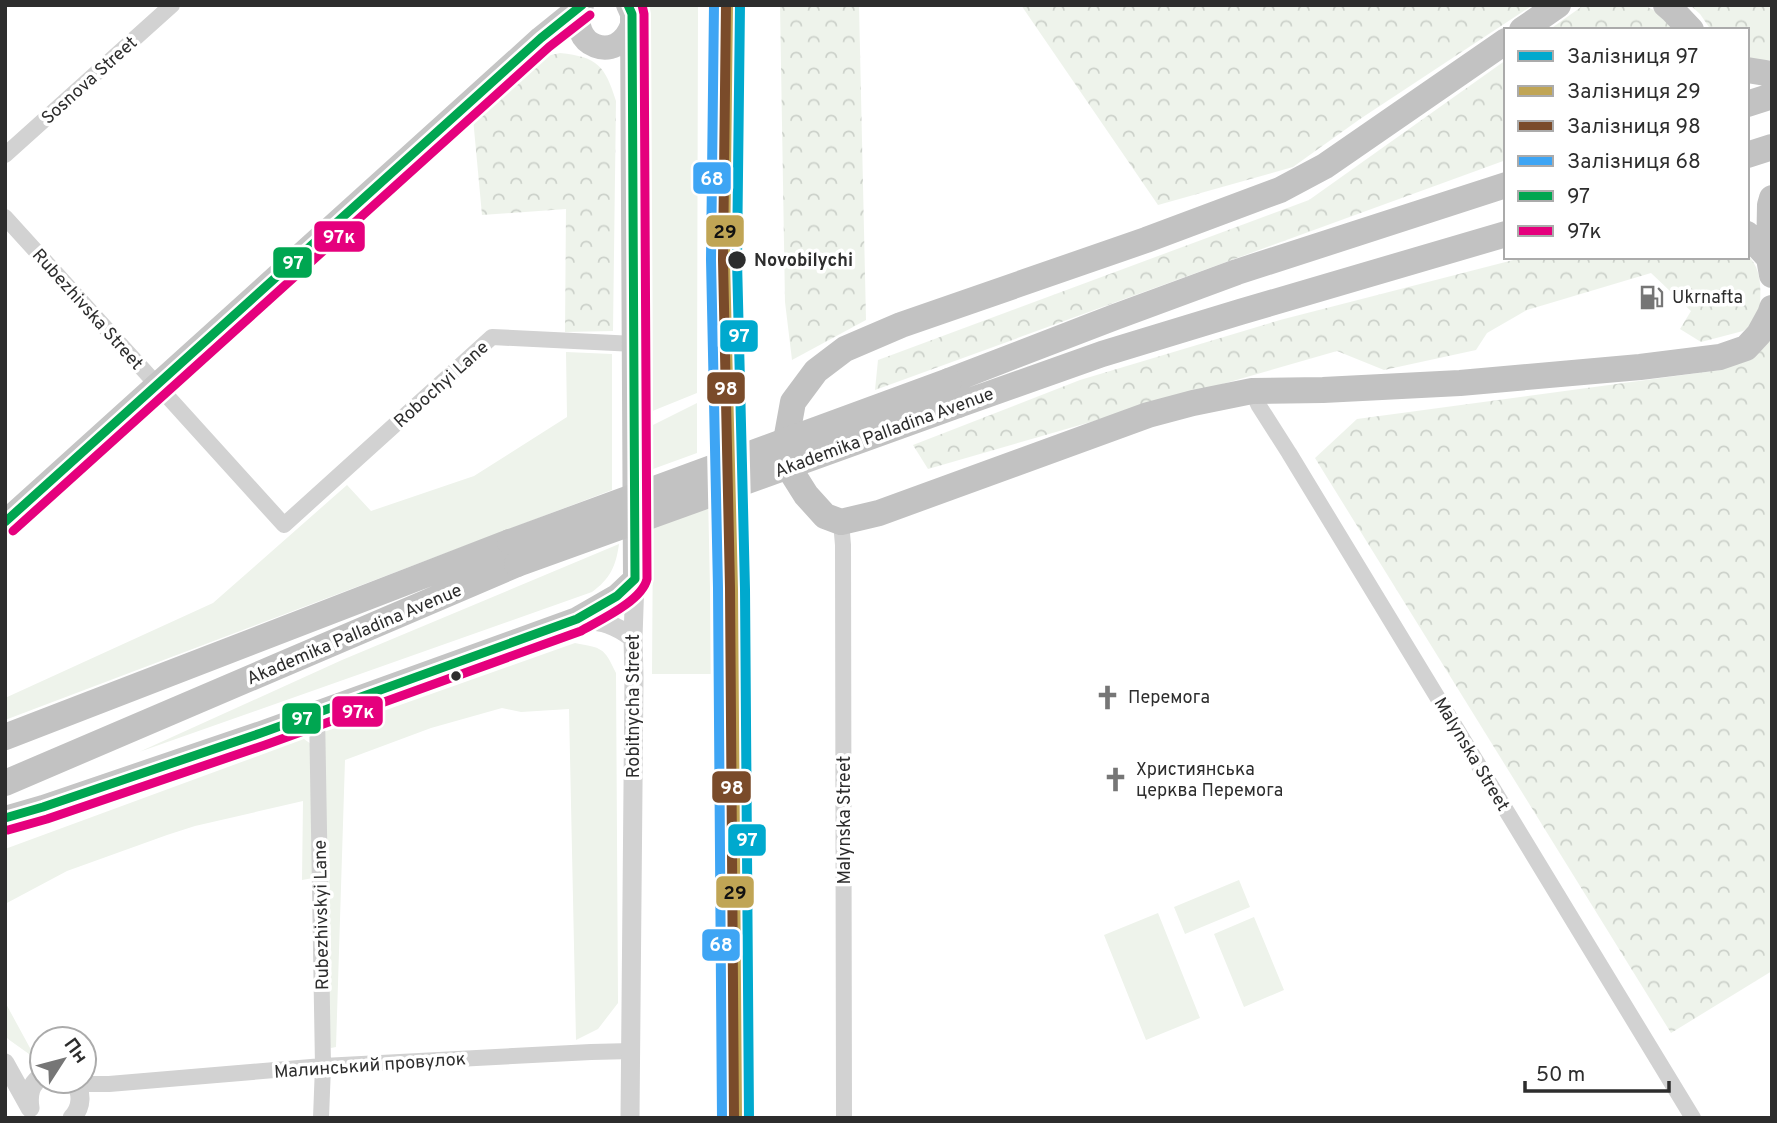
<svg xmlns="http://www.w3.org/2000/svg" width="1777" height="1123" font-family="Overpass,sans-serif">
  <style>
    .green { fill: #eef3eb }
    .forest { fill: url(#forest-crowns) }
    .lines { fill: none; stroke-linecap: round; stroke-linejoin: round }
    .minor { stroke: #d2d2d2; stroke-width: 16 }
    .tertiary { stroke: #d2d2d2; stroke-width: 19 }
    .primary { stroke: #c5c5c5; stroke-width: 24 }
    .trunk { stroke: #c2c2c2; stroke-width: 26 }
    .trunk-bridge { stroke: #c2c2c2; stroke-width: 26 }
    .bus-1-casing { stroke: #fff; stroke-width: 14 }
    .bus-2-casing { stroke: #fff; stroke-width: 14 }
    .bus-1 { stroke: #00a651; stroke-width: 9 }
    .bus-2 { stroke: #e5007d; stroke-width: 9 }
    .rail-1-casing { stroke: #fff; stroke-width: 16 }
    .rail-2-casing { stroke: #fff; stroke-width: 16 }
    .rail-3-casing { stroke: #fff; stroke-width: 16 }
    .rail-4-casing { stroke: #fff; stroke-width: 16 }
    .rail-1 { stroke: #00a9ce; stroke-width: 10 }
    .rail-2 { stroke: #c0a555; stroke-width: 10 }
    .rail-3 { stroke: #7a4b2a; stroke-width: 10 }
    .rail-4 { stroke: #3ea5f4; stroke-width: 10 }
    .stop-dot { fill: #2d2d2d; stroke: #fff; stroke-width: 2.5 }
    .labels { text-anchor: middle; stroke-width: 7; stroke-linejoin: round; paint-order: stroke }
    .street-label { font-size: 18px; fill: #2d2d2d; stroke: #fff }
    .stop-label { font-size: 18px; font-weight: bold; fill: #2d2d2d; stroke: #fff; text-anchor: start }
    .poi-label { font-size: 18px; fill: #2d2d2d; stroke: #fff; text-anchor: start }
    .line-badge { stroke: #fff; stroke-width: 2.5 }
    .badge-label { font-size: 19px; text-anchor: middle; font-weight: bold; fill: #fff }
    .pale-badge-label { font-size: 19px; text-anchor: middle; font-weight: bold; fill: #111 }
  </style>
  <defs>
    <pattern id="forest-crowns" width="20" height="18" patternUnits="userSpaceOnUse" patternTransform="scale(1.75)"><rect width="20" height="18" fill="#eef3eb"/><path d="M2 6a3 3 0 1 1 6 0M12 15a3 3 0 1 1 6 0" fill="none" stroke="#ccd1ca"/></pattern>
  </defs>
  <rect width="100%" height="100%" fill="#fff"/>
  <path class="green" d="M649,5H698L697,393L650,412Z
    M566,352L612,354V490L5,720V698L213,603L347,485L371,511L474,476L567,417Z
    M697,403V453L653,469V425Z
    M715,502L718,674H652L653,528Z
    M619,544C616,566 610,579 592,592L139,752L342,660Z
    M575,643C602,648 604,647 616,673L618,1003L598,1029L576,1040L569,709L521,712L502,708L431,728L345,760L336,1047L331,1048L327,1044L324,732Z
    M304,739L311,744L313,878L302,880L303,801L195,826L167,835L67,871L5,904V849Z
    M1239,880L1250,907L1185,934L1174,907Z
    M1158,913L1200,1018L1146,1040L1104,935Z
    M1254,917L1284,990L1244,1007L1214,934Z
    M5,1002L36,1059L8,1039L5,1035Z"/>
  <path class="forest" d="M780,5H859L866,320L792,360L785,302Z
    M1021,5H1533L1360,119L1293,167L1158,205Z
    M1588,5H1644L1661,14L1674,30H1549L1581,7Z
    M1690,5H1772V60L1756,61L1747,58V30H1711L1700,14Z
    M560,53C598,57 605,66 616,101L613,331L565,332L566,209L482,215L473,118L542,57Z
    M1506,60V160L875,390L878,360L1309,200Z
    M1747,254C1765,272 1760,297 1759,319L1743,331L1701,342L1680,329L1691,311L1651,273L1527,310L1487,333L1476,350L1384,370L1337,351L928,469L913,445L1080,380L1280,320L1525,257H1747Z
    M1772,338V971L1671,1033L1315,458L1357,419L1720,370L1755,355Z"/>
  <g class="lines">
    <path class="minor" d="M5,155L172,5
      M5,217L284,525L492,337L635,344
      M1252,391L1259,406L1289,453L1693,1118
      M841,522L843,545L844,1118
      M317,712L323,1066L321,1118
      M81,1081L89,1084H109L323,1066L591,1052L632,1051"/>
    <path class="tertiary" d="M577,619C603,622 611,622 633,638
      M5,1063L30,1108
      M30,1108C28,1095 30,1084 42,1076
      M72,1118C82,1107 83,1092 73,1081
      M630,1118L634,677L633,638L635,579"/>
    <path class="primary" d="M582,5C565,46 618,66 632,25
      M5,522L541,38L582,5
      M5,818L43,807L261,733L577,619L617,596L635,579L632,14L628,5"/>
    <path class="trunk" d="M1666,5L1673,11L1691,30
      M1522,30L1558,5
      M1506,41L1325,166L1280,190L1146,240L901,325L845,349L816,371L793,402L787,435L789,468L806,495L825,516L841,522L879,513L1148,415L1193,403L1252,391L1323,390L1460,383L1640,367L1720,357L1746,348L1759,334L1770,314L1772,308
      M1747,70L1772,74
      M1747,104L1772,96
      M1747,155L1772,147
      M1772,198L1770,205L1769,258L1772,275
      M1747,234L1769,258
      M949,381L1115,317L1237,272L1506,185
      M958,405L1102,354L1240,312L1506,234
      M5,737L510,542
      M5,783L517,564"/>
    <path class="trunk-bridge" d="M510,542L949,381
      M517,564L958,405"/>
    <defs>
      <path id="bus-1" d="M5,522L541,38L582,5
        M5,818L43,807L261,733L577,619L617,596L635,579L632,14L628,5"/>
      <path id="bus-2" d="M13,531L549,47L590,15
        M8,830L47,819L265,745L581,631C600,620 642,601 647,579L644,14L642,5"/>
    </defs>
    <use href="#bus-1" class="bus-1-casing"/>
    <use href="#bus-2" class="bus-2-casing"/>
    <use href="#bus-1" class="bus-1"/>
    <use href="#bus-2" class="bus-2"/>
    <defs>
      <path id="rail-1" d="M740,5L737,260L745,589L749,1118"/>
      <path id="rail-2" d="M728,5L725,260L733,589L737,1118"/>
      <path id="rail-3" d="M726,5L723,260L730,588L734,1118"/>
      <path id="rail-4" d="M714,5L711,260L718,588L722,1118"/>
    </defs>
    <use href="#rail-1" class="rail-1-casing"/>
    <use href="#rail-2" class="rail-2-casing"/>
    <use href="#rail-3" class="rail-3-casing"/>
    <use href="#rail-4" class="rail-4-casing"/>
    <use href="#rail-1" class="rail-1"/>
    <use href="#rail-2" class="rail-2"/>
    <use href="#rail-3" class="rail-3"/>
    <use href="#rail-4" class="rail-4"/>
  </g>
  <defs>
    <symbol id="fuel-bare" viewBox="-9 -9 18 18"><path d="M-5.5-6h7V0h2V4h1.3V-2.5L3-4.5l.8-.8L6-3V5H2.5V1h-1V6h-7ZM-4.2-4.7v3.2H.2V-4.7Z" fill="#767676" stroke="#fff" stroke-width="2.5" paint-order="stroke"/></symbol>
    <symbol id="church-bare" viewBox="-9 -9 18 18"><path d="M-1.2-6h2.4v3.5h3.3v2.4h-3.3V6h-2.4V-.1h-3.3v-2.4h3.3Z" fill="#767676" stroke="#fff" stroke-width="2.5" paint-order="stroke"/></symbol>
  </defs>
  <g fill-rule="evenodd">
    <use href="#fuel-bare" x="1634" y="280" width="35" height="35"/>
    <use href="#church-bare" x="1090" y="680" width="35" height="35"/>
    <use href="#church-bare" x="1098" y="762" width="35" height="35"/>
  </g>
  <g class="stop-dot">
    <circle cx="737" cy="260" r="10"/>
    <circle cx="456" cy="676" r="6"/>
  </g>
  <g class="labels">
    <g class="street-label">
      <text transform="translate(89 80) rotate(-42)" y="6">Sosnova Street</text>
      <text transform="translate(88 309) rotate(48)" y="6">Rubezhivska Street</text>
      <text transform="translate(441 384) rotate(-42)" y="6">Robochyi Lane</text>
      <text transform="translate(884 432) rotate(-20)" y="6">Akademika Palladina Avenue</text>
      <text transform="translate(354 634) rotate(-23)" y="6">Akademika Palladina Avenue</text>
      <text transform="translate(633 706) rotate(-90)" y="6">Robitnycha Street</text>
      <text transform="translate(1472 754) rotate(59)" y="6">Malynska Street</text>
      <text transform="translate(844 820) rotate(-90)" y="6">Malynska Street</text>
      <text transform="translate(321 915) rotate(-91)" y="6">Rubezhivskyi Lane</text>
      <text transform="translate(370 1065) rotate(-4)" y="6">Малинський провулок</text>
    </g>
    <g class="stop-label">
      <text x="754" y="266">Novobilychi</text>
    </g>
    <g class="poi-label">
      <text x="1672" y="303">Ukrnafta</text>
      <text x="1128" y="703">Перемога</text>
      <text x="1136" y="775">Християнська<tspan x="1136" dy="21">церква Перемога</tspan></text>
    </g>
  </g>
  <g class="line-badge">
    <rect x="692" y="161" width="40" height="34" rx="7" fill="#3ea5f4"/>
    <rect x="705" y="214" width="40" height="34" rx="7" fill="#c0a555"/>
    <rect x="313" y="220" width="53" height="33" rx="7" fill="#e5007d"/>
    <rect x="272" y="246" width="41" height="33" rx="7" fill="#00a651"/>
    <rect x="719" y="319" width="40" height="34" rx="7" fill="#00a9ce"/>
    <rect x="706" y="371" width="40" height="34" rx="7" fill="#7a4b2a"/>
    <rect x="331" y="695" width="53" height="33" rx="7" fill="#e5007d"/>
    <rect x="281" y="702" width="41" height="33" rx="7" fill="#00a651"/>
    <rect x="711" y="770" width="41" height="34" rx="7" fill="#7a4b2a"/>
    <rect x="727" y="823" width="40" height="34" rx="7" fill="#00a9ce"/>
    <rect x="715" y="875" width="40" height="34" rx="7" fill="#c0a555"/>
    <rect x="701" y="928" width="40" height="34" rx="7" fill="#3ea5f4"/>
  </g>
  <g class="badge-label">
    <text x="712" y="185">68</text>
    <text x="339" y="243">97к</text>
    <text x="293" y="269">97</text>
    <text x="739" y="342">97</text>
    <text x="726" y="395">98</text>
    <text x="358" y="718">97к</text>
    <text x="302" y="725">97</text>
    <text x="732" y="794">98</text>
    <text x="747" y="846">97</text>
    <text x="721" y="951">68</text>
  </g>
  <g class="pale-badge-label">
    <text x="725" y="238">29</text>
    <text x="735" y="899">29</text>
  </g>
  <rect width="1777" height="1123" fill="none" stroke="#2d2d2d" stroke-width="14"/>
  <rect x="1504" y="28" width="245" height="231" fill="#ffffff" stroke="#ababab" stroke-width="2"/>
  <rect x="1518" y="51" width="35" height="10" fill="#00a9ce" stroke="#ababab" stroke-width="2"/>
  <text x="1567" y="63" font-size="21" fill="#2d2d2d">Залізниця 97</text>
  <rect x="1518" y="86" width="35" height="10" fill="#c0a555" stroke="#ababab" stroke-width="2"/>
  <text x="1567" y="98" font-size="21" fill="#2d2d2d">Залізниця 29</text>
  <rect x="1518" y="121" width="35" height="10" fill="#7a4b2a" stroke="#ababab" stroke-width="2"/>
  <text x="1567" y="133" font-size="21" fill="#2d2d2d">Залізниця 98</text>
  <rect x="1518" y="156" width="35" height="10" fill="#3ea5f4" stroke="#ababab" stroke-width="2"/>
  <text x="1567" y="168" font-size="21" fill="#2d2d2d">Залізниця 68</text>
  <rect x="1518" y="191" width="35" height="10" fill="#00a651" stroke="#ababab" stroke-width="2"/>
  <text x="1567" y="203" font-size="21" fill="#2d2d2d">97</text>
  <rect x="1518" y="226" width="35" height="10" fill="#e5007d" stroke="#ababab" stroke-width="2"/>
  <text x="1567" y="238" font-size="21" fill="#2d2d2d">97к</text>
  <g transform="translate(63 1060) rotate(54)"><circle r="33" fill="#ffffff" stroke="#ababab" stroke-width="2"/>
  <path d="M0-5L12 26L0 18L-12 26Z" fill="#767676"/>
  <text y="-10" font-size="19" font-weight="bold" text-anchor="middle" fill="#2d2d2d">Пн</text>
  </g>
  <path d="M1525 1081v10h144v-10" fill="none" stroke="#2d2d2d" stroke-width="3.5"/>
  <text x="1536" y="1081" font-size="21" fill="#2d2d2d" stroke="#ffffff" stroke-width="5" paint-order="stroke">50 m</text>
</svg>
